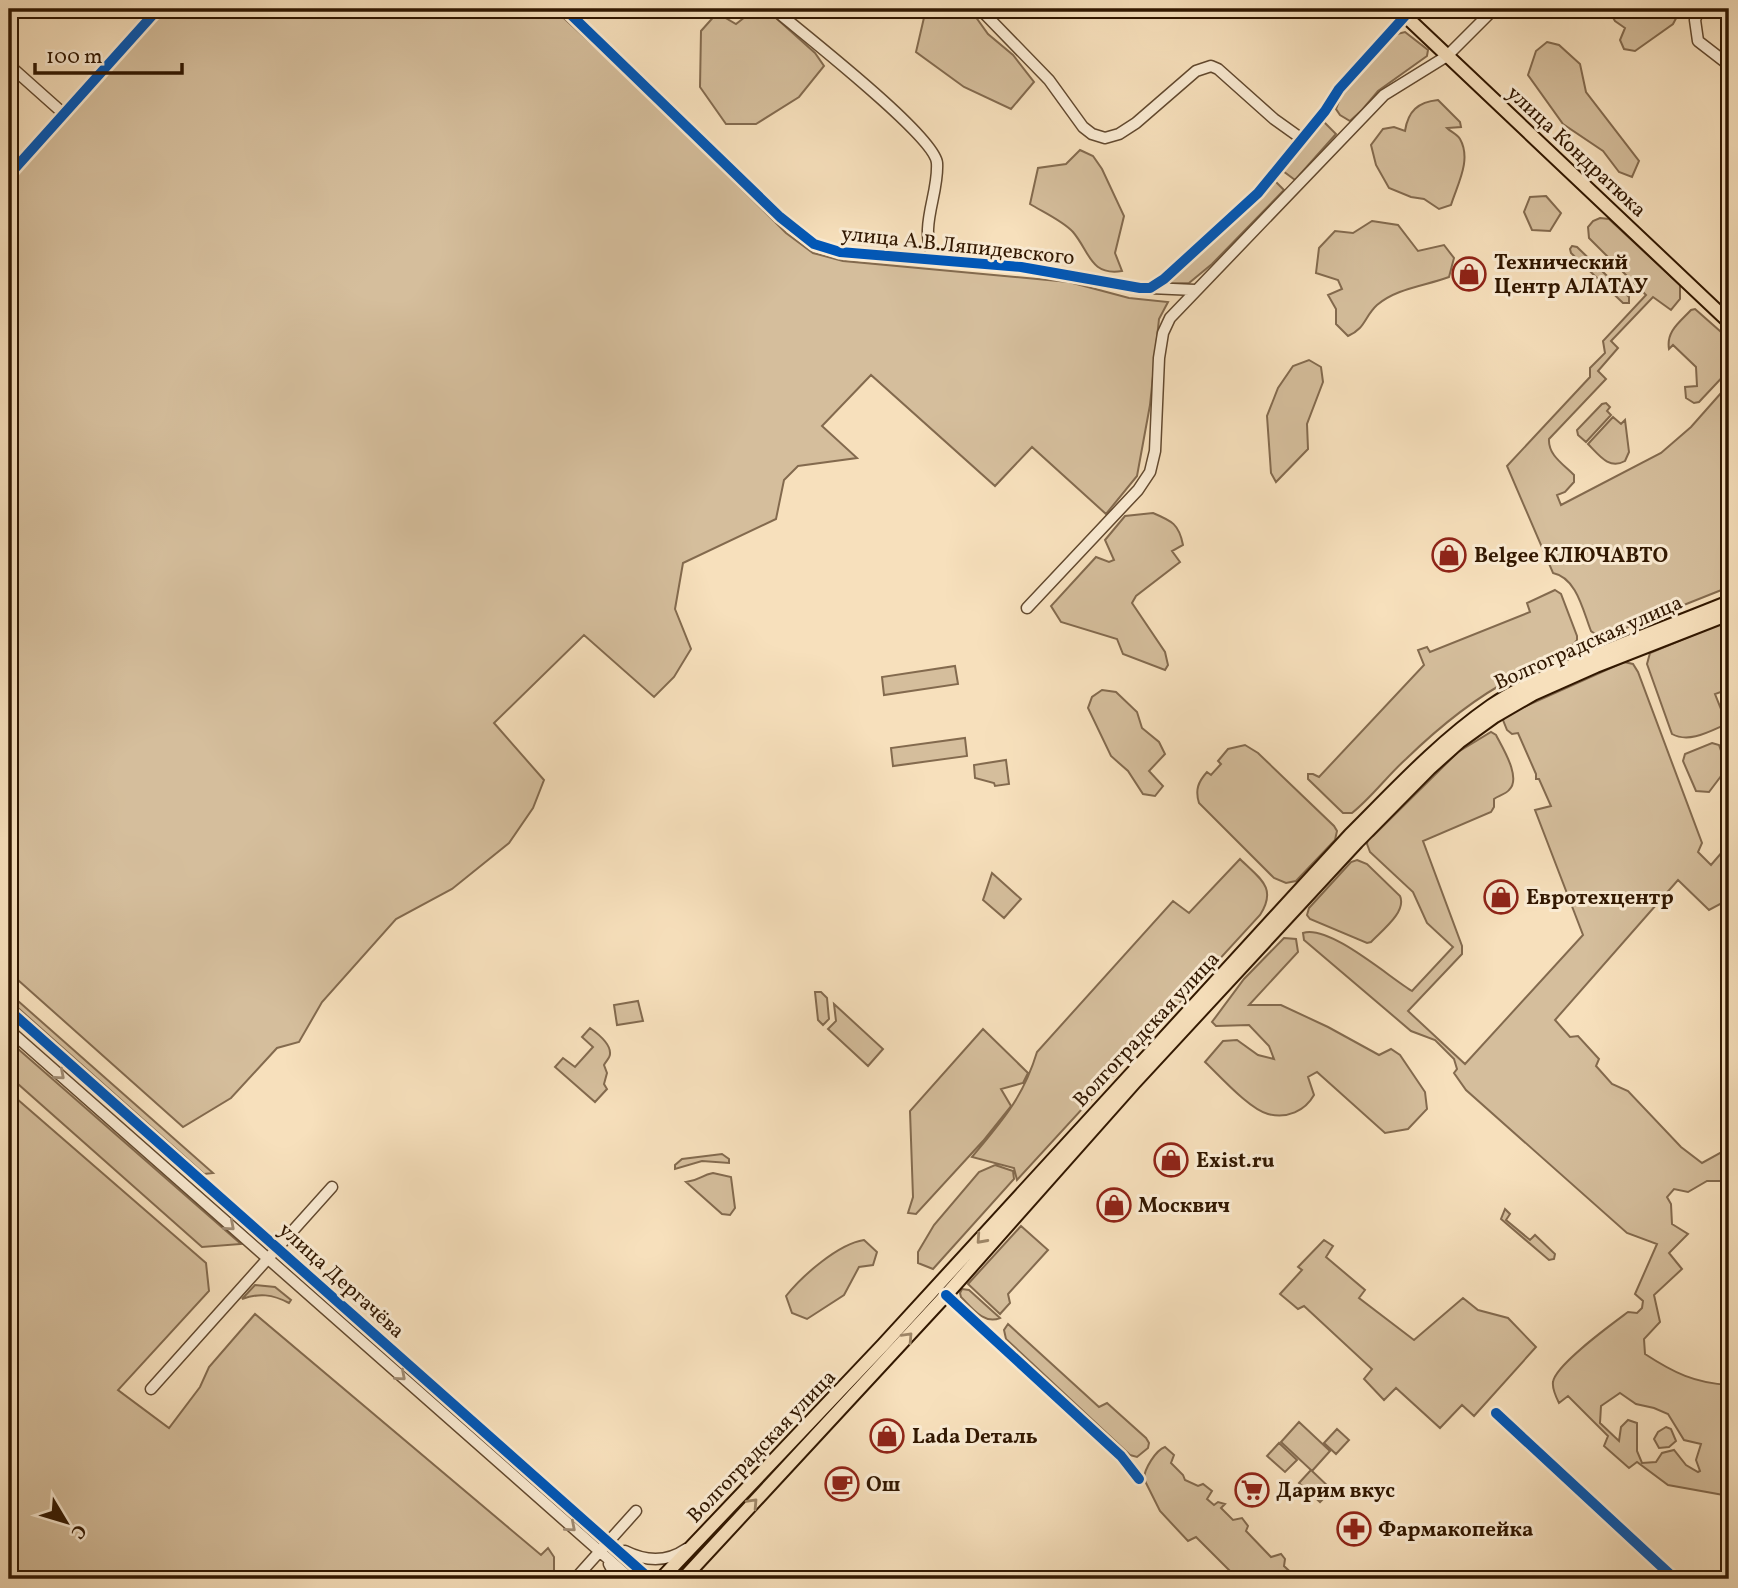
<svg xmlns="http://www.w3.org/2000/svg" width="1738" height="1588" font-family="Vollkorn,serif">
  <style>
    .green { fill: #d5be9c; stroke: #836a4e; stroke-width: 2; fill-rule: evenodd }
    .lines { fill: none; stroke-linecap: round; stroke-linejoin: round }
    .minor-casing { stroke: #62492f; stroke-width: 13 }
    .major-casing { stroke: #311700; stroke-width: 16 }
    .minor { stroke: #faebd3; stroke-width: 10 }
    .major { stroke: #f7e0bc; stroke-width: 12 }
    .cycleway-casing { stroke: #faebd3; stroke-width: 15 }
    .cycleway { stroke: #0057b8; stroke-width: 10 }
    .oneway { stroke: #a08c74 }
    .oneway2 { stroke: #9e8667 }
    .labels { text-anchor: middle; stroke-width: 6; stroke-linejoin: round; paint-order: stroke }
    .street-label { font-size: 21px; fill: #311700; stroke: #faebd3 }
    .poi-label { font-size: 21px; font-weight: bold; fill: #311700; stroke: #faebd3; text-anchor: start }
  </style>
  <rect width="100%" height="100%" fill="#f7e0bc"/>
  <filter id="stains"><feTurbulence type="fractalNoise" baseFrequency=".00286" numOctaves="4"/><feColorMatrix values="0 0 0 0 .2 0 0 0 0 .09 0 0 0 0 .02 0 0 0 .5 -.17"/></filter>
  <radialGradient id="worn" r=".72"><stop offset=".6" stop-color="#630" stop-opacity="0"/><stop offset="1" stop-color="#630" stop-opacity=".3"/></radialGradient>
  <path class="green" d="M163,9H554L642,90L786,233L813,253L843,261L1069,282L1129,298L1168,302L1159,319L1150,405L1137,476L1106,514L1032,447L995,486L871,375L822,426L857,458L798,466L784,480L776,519L683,563L675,609L691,649L674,677L654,697L584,635L494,723L544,780L533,808L509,843L452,889L396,919L322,1002L299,1042L277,1048L231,1098L183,1127L9,972V178Z
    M742,9H766L815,53L824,66L799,97L756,124H726L700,87L701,31L717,13L736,24L745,17Z
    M926,9H970L988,34L1013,55L1034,82L1011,109L964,87L916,52Z
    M1608,9H1681L1673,24L1635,51L1624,49L1620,40L1625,28L1615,21Z
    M1405,32L1428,50L1427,56L1378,91L1362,110L1350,121L1340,115L1336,109L1342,93L1393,35Z
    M1547,42L1559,45L1580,64L1586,92L1639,161L1632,177L1619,172L1603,151L1563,124L1528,75L1536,51Z
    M1438,100L1460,122L1461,127L1447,128C1451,132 1457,134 1460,139C1472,160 1457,185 1451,205L1439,209L1424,199L1411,197L1389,188L1376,165L1371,145L1383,129L1394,127L1405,131C1408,111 1418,102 1438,100Z
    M1323,121L1336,134L1295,180L1283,171Z
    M1080,150L1093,156L1102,169L1124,216L1115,253L1122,271C1090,276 1090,252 1073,232C1063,221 1043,212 1030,204L1038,168L1066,164Z
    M1274,180L1284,190L1212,264L1189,283L1164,284Z
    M1546,196L1561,213L1550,231L1532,230L1524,212L1530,197Z
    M1600,218L1609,219L1680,285V299L1671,310L1653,297L1611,341L1618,348L1598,371L1606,379L1549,439C1548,455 1563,464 1574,475V482L1565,492L1557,495L1561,505L1661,453L1691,427L1729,384V587L1606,636H1598L1591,631C1583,611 1577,578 1553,573L1507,466L1590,377V368L1605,353L1603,341L1646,295L1589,238L1588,227L1593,221Z
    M1372,221L1398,225L1418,251L1444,245L1454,258L1449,277C1425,286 1397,288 1377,305C1364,317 1366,328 1348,336L1336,324V309L1328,295L1342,289L1338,280L1316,273L1319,248L1335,231L1353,233Z
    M1572,246L1577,247L1629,297V303H1623L1571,253L1570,249Z
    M1695,309L1729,339V370L1699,402L1694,403L1686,398L1685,387L1697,386L1696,367L1673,345L1669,349C1666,331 1680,322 1691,310Z
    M1309,360L1321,367L1323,382L1307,424L1308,449L1276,482L1271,473L1267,416L1278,388L1293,366Z
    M1606,403L1610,407L1607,411L1611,415L1586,442L1578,435L1577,430L1602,404Z
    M1613,417L1621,424L1625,420L1629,452L1625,461C1609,470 1599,455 1588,444Z
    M1153,513C1172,521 1179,524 1183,545L1172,551L1180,562L1136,596L1132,603L1165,652L1168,665L1165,670L1123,654L1117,639L1061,622L1051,606L1096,557L1109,562L1114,560L1105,540L1125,516Z
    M1555,590L1561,594L1577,636V640C1562,661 1535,666 1513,678C1473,699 1438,728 1406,759C1387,776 1372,797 1352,813H1343L1308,779V774H1313L1319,777L1424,665L1418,650L1427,647L1430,652L1530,612L1527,603Z
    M1729,620V689L1715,694L1721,709L1729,707V723C1712,730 1690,744 1672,734L1647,664L1650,653Z
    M1624,662L1633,664L1638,672L1702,843L1698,852L1711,865L1729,844V905L1720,904L1709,910L1678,880L1555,1020L1570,1037L1578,1036L1599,1059L1596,1066L1612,1084L1628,1091L1681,1147L1702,1163L1722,1152L1729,1145V1181H1707L1688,1192L1674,1189L1667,1197L1671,1204L1672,1224L1688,1234L1669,1253L1682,1269L1654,1295L1660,1322L1644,1339L1645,1354C1674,1373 1695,1383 1729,1385V1496L1668,1485L1637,1462L1629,1468L1604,1446L1608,1436L1568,1396L1559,1403C1556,1397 1552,1389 1553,1382C1555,1365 1612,1324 1628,1312L1637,1313L1642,1308L1643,1301L1635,1294L1657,1244L1627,1233L1466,1090L1454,1073L1457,1069L1454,1059L1435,1040L1411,1031L1304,940L1303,933C1329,924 1390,978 1412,991L1453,947L1427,923L1413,892L1370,852L1367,844L1368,837L1373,836L1458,752L1491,732L1496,735C1502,747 1522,778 1509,790C1506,794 1498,796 1494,799V807L1491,812L1423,841L1462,946V954L1408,1011L1465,1064L1583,935L1535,810L1551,806L1539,779H1536V774L1518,733L1512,734L1507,730L1503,720L1506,715ZM1620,1393L1636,1404L1654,1408L1668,1414L1684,1440L1701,1444L1696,1460L1700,1471L1698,1472L1686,1465L1674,1450L1662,1453L1656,1462L1642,1463L1637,1451V1423L1628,1420L1621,1427L1619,1441L1600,1423L1601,1406Z
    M955,666L958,684L884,695L882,677Z
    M1102,690L1116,692L1137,712L1142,728L1159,742L1165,754L1149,771L1163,786L1155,796L1143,794L1128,771L1111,756L1088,708L1092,697Z
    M965,738L967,756L893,766L891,748Z
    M1712,743L1719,745L1727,768L1709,792L1696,791L1683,761L1685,754Z
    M1245,745L1258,753L1334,826L1337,831L1335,840L1296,881L1286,883L1274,878L1199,803C1195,790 1198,782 1207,772L1211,775L1221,764L1218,761L1228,749Z
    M1006,760L1009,784L995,786L994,783L975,778L974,765Z
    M1240,859C1259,878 1278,887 1260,915L1017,1180L1014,1168L972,1157C1002,1121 1023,1098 1037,1052L1173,901L1189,913Z
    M1357,860L1367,864L1400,896C1407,912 1381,931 1371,942L1367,943L1310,919L1307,915L1309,908L1351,862Z
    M992,873L1021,899L1004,918L983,900Z
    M1284,938L1296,939L1298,952L1249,1005H1281L1328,1027L1379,1055L1391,1049L1400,1055L1425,1092L1427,1109L1408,1129L1385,1133L1317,1072L1308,1077L1314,1095C1305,1111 1287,1119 1268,1114C1249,1109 1220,1076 1205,1062L1223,1041L1237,1040L1258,1055L1274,1059L1269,1046L1249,1025L1216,1026L1212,1022L1244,979Z
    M815,992H821L827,998L829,1019L823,1025L818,1020Z
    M9,993L213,1173L204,1174L9,1000Z
    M638,1001L643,1021L617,1025L614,1005Z
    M834,1004L883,1049L868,1066L828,1029L836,1021Z
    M590,1028C597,1033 611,1044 610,1054C610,1058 606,1061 604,1065L607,1073L604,1084L607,1089L595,1102L555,1067L563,1058L575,1067L593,1047L582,1037Z
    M983,1029L1028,1073L1023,1083L1001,1089L1011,1106L983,1141L916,1214L908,1213L913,1197L910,1111Z
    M9,1041L241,1244L202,1247L9,1076Z
    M9,1092L206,1263L209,1291L118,1390L169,1428L200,1387L209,1367L255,1314L541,1555L548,1548L554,1557V1579H9Z
    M722,1154L729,1159V1163L702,1161L675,1169V1165L682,1159Z
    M995,1165L1013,1171L1014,1179L933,1269L918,1263V1252L934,1225L979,1172Z
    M713,1173L731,1177L735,1208L730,1215L722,1214L686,1182C701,1180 701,1175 713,1173Z
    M1505,1209L1510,1214L1506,1220L1530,1240L1535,1235L1555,1254L1554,1259L1549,1260L1501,1219Z
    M1021,1226L1048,1250L1008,1294L1010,1303L1000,1314L968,1284Z
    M864,1240L877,1252L873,1265L859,1267L844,1295L807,1319L792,1313L786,1296C802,1276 838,1244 864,1240Z
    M1324,1240L1333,1246L1326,1257L1365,1290L1359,1298L1414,1340L1463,1298L1478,1310L1508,1318L1536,1347L1474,1416L1462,1405L1440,1428L1396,1388L1384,1400L1364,1379L1372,1369L1304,1306L1298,1309L1280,1294L1302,1270L1298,1267Z
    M255,1285L275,1287L291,1300L289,1303C272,1294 259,1293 242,1299Z
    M962,1289L969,1290L1000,1318C984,1325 972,1308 961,1297L960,1293Z
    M1008,1324L1099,1407L1107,1403L1146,1438L1149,1443L1148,1448L1137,1457L1130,1455L1006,1339L1004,1330Z
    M1299,1422L1330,1451L1312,1471L1332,1490L1320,1502L1299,1483L1311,1470L1281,1442Z
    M1666,1427L1671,1429L1676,1441L1669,1447L1659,1448L1654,1439L1658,1432Z
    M1337,1429L1349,1440L1336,1454L1324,1443Z
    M1279,1443L1297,1460L1285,1472L1267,1456Z
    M1165,1447L1174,1455L1171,1463L1183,1475L1185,1480L1198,1486L1203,1484L1212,1491L1207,1499L1214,1505L1218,1502L1225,1504L1221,1508L1233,1520L1242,1518L1248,1526L1246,1531L1271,1557L1281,1554L1285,1559L1284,1566L1298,1579H1238L1196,1537L1188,1541L1160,1511L1144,1479C1144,1469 1156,1450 1165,1447Z"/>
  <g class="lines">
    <defs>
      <path id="minor" d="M565,9L780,217L814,244L840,252L1021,267L1140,288H1150L1164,279L1258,193L1325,111L1339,89L1405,16
        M774,9C801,32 935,136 937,163C939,195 918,227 934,258
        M980,9L1049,80L1083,127L1092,134L1105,138L1119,134L1136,123L1196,71L1211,66L1218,69L1274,119L1302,139
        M1699,9L1695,20L1698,41L1729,65
        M9,65L64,114
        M9,175L158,9
        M1150,288L1195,290
        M1027,608L1138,490L1150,472L1155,451L1159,358L1163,333L1170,318L1384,95L1447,56L1494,9
        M9,1010L650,1579
        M9,1030L631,1579
        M946,1295L1121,1456L1139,1479
        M151,1389L332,1187
        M1496,1413L1675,1579
        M625,1551C645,1561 666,1563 686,1549
        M609,1564L617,1579
        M575,1579L636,1511"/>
      <path id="major" d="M1398,9L1729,322
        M661,1579L883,1345L1350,835C1395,790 1438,743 1491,706C1514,690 1541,679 1566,668C1620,644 1675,624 1729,602
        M683,1579L946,1295L1134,1083L1357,842L1430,768L1459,742L1495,716L1533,694L1596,666L1729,614"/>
    </defs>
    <use href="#minor" class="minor-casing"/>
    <use href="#major" class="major-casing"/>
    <use href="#minor" class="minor"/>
    <use href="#major" class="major"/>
    <defs>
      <path id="cycleway" d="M565,9L780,217L814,244L840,252L1021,267L1140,288H1150L1164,279L1258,193L1325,111L1339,89L1405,16
        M9,175L158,9
        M9,1010L650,1579
        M946,1295L1121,1456L1139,1479
        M1496,1413L1675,1579"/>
    </defs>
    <use href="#cycleway" class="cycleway-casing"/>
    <use href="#cycleway" class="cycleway"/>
  </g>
  <defs><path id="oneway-chevron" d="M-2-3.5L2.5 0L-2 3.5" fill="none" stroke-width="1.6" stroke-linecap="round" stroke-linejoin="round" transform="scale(1.75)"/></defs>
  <g class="oneway">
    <use href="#oneway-chevron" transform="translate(60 1075) rotate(41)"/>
    <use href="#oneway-chevron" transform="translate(230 1226) rotate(41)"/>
    <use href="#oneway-chevron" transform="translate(401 1376) rotate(41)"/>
    <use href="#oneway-chevron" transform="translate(571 1527) rotate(41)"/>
  </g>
  <g class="oneway2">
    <use href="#oneway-chevron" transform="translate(981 1239) rotate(132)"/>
    <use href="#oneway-chevron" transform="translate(908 1337) rotate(-47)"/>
    <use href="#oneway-chevron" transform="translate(753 1503) rotate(-47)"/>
  </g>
  <defs>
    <symbol id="shop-ring" viewBox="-11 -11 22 22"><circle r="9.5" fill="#faebd3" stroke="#8f2418" stroke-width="1.5"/><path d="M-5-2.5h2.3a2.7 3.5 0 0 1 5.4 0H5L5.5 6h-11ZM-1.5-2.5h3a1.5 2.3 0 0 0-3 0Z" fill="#8f2418"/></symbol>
    <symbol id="cafe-ring" viewBox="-11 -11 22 22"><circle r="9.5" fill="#faebd3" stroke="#8f2418" stroke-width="1.5"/><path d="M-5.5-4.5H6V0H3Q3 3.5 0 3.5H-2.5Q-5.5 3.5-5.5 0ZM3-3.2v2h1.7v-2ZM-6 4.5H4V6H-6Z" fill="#8f2418"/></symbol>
    <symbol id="supermarket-ring" viewBox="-11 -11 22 22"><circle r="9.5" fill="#faebd3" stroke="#8f2418" stroke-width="1.5"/><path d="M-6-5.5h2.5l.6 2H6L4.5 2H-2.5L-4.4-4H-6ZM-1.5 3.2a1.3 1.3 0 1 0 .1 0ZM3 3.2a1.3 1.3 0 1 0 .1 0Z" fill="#8f2418"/></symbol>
    <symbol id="pharmacy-ring" viewBox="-11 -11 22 22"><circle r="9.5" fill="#faebd3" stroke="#8f2418" stroke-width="1.5"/><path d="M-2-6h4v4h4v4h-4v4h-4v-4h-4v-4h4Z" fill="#8f2418"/></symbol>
  </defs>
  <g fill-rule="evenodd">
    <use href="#shop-ring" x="1450" y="255" width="38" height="38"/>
    <use href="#shop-ring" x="1430" y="536" width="38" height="38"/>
    <use href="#shop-ring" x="1482" y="878" width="38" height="38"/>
    <use href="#shop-ring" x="1152" y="1141" width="38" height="38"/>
    <use href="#shop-ring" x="1095" y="1186" width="38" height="38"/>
    <use href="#shop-ring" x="868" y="1417" width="38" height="38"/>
    <use href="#cafe-ring" x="823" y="1465" width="38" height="38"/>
    <use href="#supermarket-ring" x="1233" y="1471" width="38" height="38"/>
    <use href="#pharmacy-ring" x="1335" y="1510" width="38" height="38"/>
  </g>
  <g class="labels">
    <g class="street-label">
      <text transform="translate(1577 151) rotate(43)" y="7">улица Кондратюка</text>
      <text transform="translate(958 245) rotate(6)" y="7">улица А.В.Ляпидевского</text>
      <text transform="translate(1588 642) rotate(-24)" y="7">Волгоградская улица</text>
      <text transform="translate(1146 1029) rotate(-47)" y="7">Волгоградская улица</text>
      <text transform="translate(342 1280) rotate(42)" y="7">улица Дергачёва</text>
      <text transform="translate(761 1446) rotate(-46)" y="7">Волгоградская улица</text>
    </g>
    <g class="poi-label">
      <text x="1494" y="269">Технический<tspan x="1494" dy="24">Центр АЛАТАУ</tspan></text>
      <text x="1474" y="562">Belgee КЛЮЧАВТО</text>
      <text x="1526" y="904">Евротехцентр</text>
      <text x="1196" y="1167">Exist.ru</text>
      <text x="1138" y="1212">Москвич</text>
      <text x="912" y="1443">Lada Dеталь</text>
      <text x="866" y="1491">Ош</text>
      <text x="1276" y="1497">Дарим вкус</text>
      <text x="1378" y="1536">Фармакопейка</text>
    </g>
  </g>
  <rect width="1738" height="1588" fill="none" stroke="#f7e0bc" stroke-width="35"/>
  <rect x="10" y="10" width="1717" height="1567" fill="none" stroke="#311700" stroke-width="3.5"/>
  <rect x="18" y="18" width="1703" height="1553" fill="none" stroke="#311700" stroke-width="2"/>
  <g transform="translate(66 1522) rotate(128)" stroke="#faebd3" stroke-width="5" paint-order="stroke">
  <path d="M0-5L12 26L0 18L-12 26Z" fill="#311700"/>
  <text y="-10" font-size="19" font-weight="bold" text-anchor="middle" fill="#311700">С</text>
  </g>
  <path d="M35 63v10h147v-10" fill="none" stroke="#311700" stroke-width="3.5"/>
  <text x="46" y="63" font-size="21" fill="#311700" stroke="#faebd3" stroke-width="5" paint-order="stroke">100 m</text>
  <rect width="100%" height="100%" filter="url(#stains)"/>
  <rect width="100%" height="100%" fill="url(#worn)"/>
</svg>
